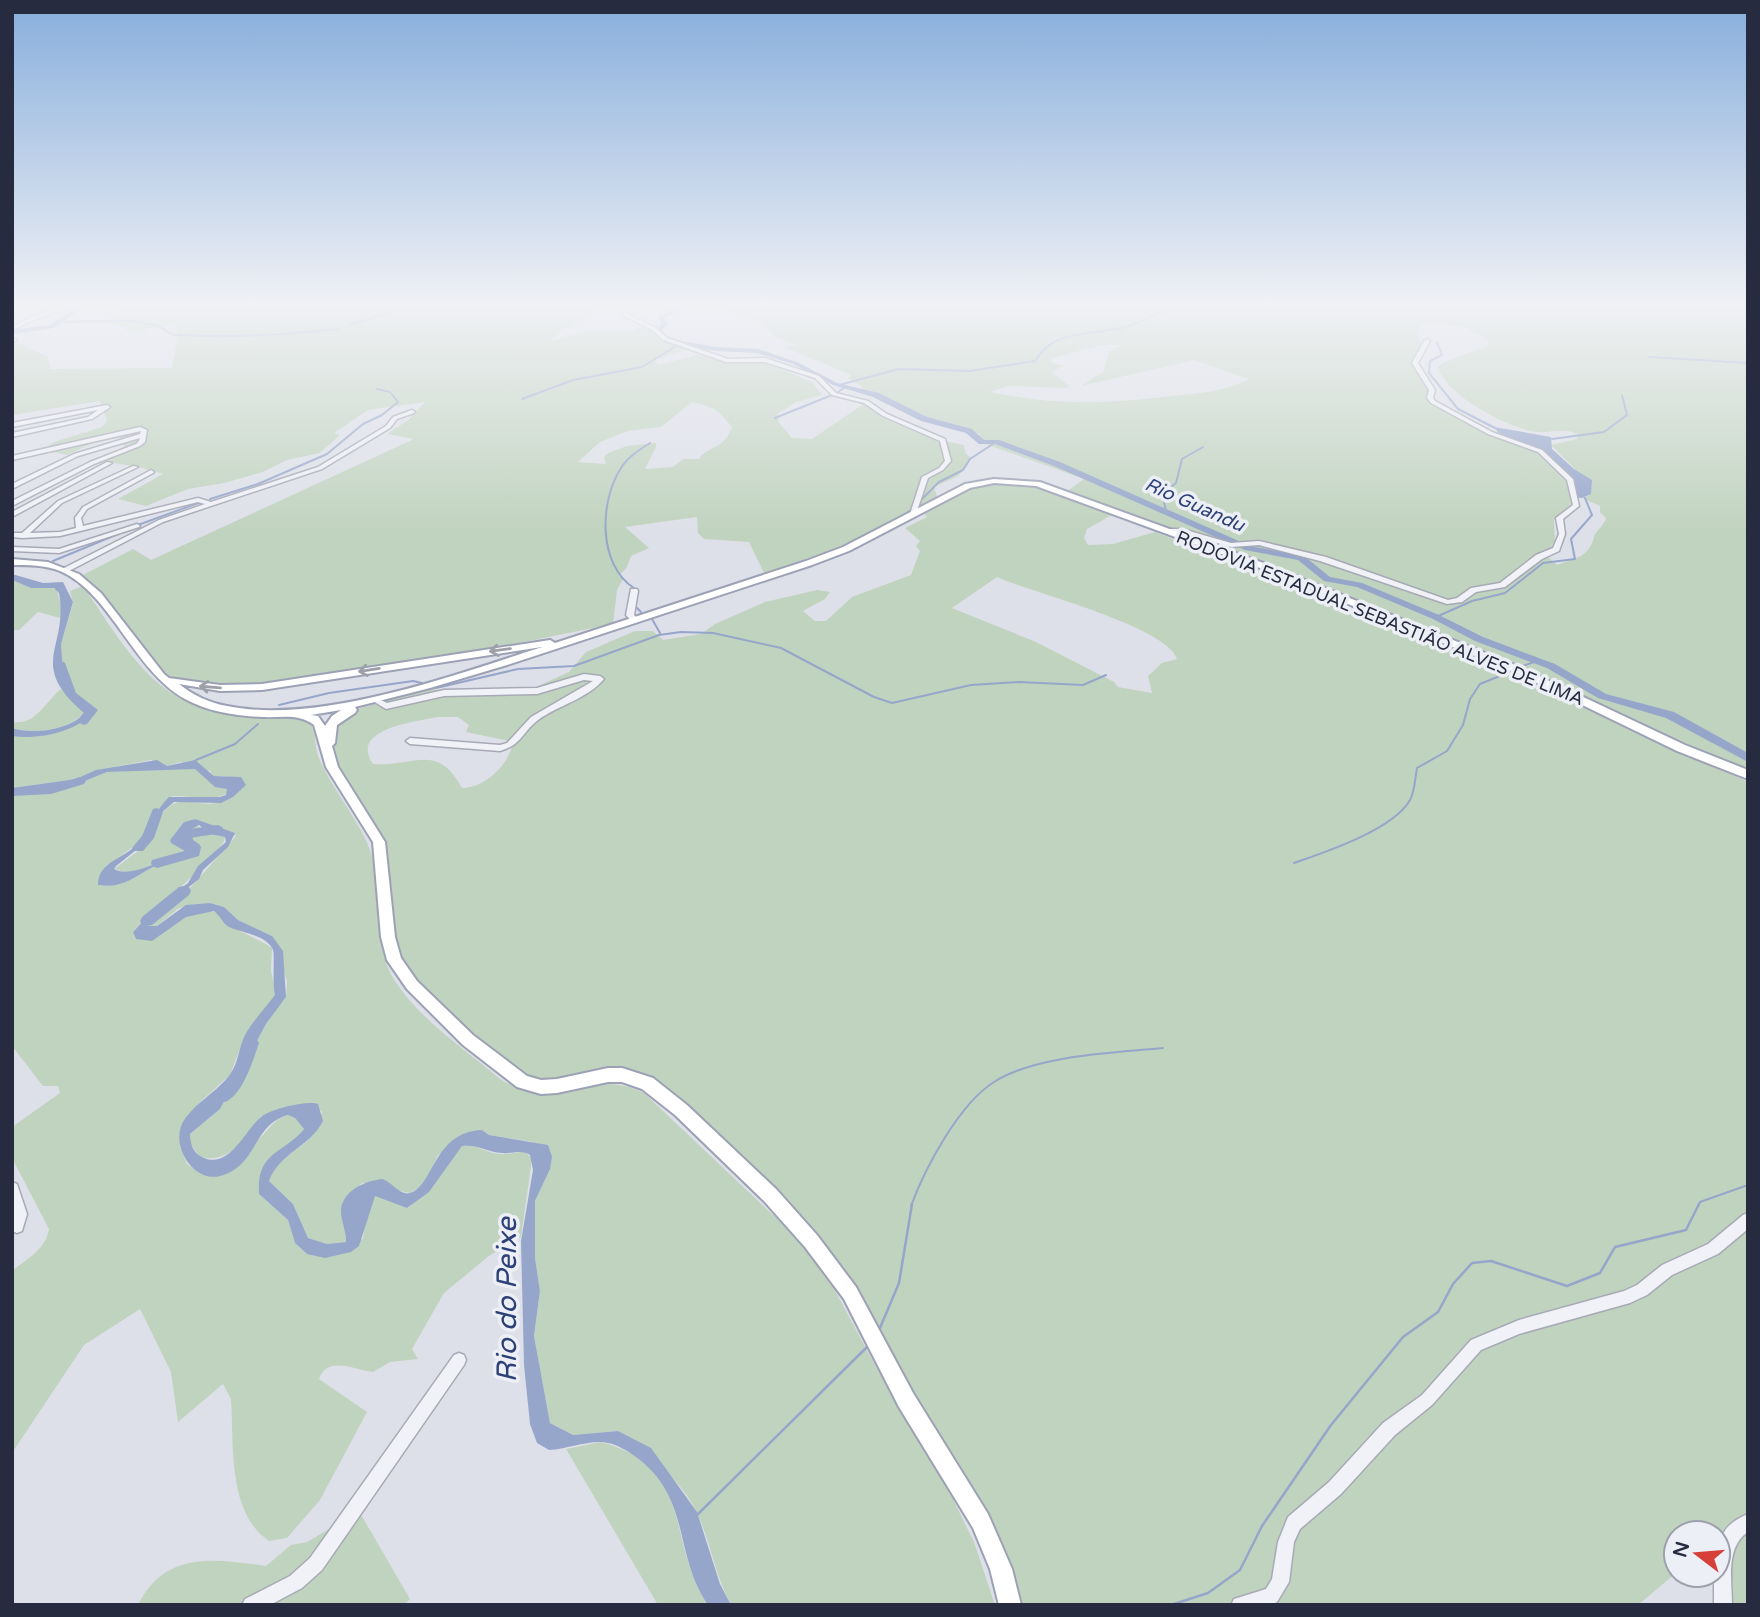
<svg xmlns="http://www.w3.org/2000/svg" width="1760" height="1617" font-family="'Varela Round',sans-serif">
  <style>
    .green { fill: #c0d3be; fill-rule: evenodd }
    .water { fill: #96a6cb }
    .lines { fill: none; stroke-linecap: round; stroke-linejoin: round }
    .stream-far1 { stroke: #96a6cb; stroke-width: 2 }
    .stream { stroke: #96a6cb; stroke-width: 2.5 }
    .river { fill: #96a6cb; fill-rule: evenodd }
    .minor-casing { stroke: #a7aab6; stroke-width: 3 }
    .major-casing { stroke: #9ca1b5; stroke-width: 4 }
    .minor { fill: #f1f2f7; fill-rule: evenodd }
    .major { fill: #fff; fill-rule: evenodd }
    .oneway { stroke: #9da0a9 }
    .labels { text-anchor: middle; stroke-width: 7; stroke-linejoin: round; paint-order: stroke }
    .far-street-label { font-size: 18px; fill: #262b40; stroke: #edeff6 }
    .far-water-label { font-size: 19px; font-style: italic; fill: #2d4077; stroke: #edeff6 }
    .near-water-label { font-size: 28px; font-style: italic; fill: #2d4077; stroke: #edeff6 }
  </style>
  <rect width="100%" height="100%" fill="#dee0e9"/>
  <path class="green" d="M123,307H596L597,311L590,318L561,330L549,342L588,330L633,331L641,327L663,331L672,340L725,350L682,351L656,360L657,365L699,355L716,358L724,363L764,362L812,382L822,395L796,402L777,414L779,423L792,438L812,439L865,403L900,424L939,440L964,445L966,454L972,458L958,476L934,487L938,499L832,550L764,573L749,542L704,539L698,533L697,517L625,527L649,548L631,556L627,567L619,576L623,579L617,590L613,624L485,650L254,685C226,686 191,688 166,674L83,575L133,549L151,560L414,439L387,434L408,420L425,402L368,410L334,433L340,435L320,453L287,460L263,472L224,483L188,489L146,506L118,499L163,474L139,467L94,460L125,448L117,432L67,455L49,451L48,446L54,442L102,427L107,421L100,401L12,415V340L48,357L50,369L172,368L178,335L174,323L137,332L124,330L127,327L107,324L125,314L117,313ZM692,402C717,409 716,408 732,427C723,451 708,445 699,459H683L673,467L645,469L656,447V443L627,446L608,453L604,457L606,464L578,462L600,442L628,431L661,427Z
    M690,307H1748V776L1456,646L1066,492L1084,479L977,441L980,434L946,426L864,391L861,386L848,378L851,375L784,347L798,345L777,338L763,324L739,314L714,307ZM1424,322L1465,327L1489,341L1487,346L1442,363L1438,368C1447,396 1508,428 1536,432C1550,433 1566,427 1579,435L1577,439L1551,445L1592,486L1588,496L1582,498L1600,506V512L1606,518C1604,526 1596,530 1594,537C1589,557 1576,558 1557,565L1545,555L1555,541L1554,520C1572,504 1576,506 1573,480L1542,451L1485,434L1430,403L1428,390L1412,362L1420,344L1419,330ZM1101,345H1120L1109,352L1103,372L1081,386L1194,360L1249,379C1224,392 1199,393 1172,396C1106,404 1056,406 991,392L1008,386L1066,388L1069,386L1051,372L1064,366L1052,363L1050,359Z
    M994,483L1041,487L1112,515L1087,529L1084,538L1088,545L1113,544L1155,532L1452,649L1748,782V1605H1730L1718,1533H1676V1573L1638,1605H1008L991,1556L811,1240L636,1080H538L523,1077L418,991L395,957L385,864L344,788L328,735L344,713L436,686V693L527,691L569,672L586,652L635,631H653L663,640L701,634L715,624L765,602L817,590L830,592L825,599L803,611L815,621H826L852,597L911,575L920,551L916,546L920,541L905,528L927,517L922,511L969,488ZM997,577C1032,593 1166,626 1177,659L1162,663L1148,676L1152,693L1118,687L1114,682L1036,642L952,608ZM437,717H458L469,725L466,732L513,742C509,765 485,788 462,788C437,742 416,767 373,764C349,729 414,722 437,717Z
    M12,580L31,588L50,587L57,590L62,611L60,618L38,612L19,630H12Z
    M83,586C109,623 134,669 173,694C194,707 222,710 246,715C267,719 291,712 310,723C317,733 314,747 319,758C332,790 364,826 372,856C382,899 371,942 395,981C420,1020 465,1049 500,1079C546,1109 598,1066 645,1094L789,1230L825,1272L896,1404L945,1483L974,1542L995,1605H731C715,1575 711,1543 697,1513C681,1478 646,1455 618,1431L573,1435L550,1423L534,1337L540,1291L535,1258V1201L546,1177L533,1142L489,1135L482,1130L438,1155L424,1184L410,1193L362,1183L342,1204L346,1242L327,1244L308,1238L293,1204L269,1181C284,1144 314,1154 322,1111L261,1116C248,1137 226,1167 199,1156L190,1143V1134L220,1109L266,1024L286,997L287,981L272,936L238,920L224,907L210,903L179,908L157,926L146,927L161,909L191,887L236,836C224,827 209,826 195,819L184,822L170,840L171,843L186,851L130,874L114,869L137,852L150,837L148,833C184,775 190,819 233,797L227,776H214L210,771L181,762L167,766L151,760L103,769L76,779L12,788V736L56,733L93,714L94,711L64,684L61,644L73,603L70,591Z
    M61,689L84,712C71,730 33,735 12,728V722C37,725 44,703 61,689Z
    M184,768L195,769L227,789L228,793C211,803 190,795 172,796L144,831L141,841L103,869L98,885C126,890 140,871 164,862C173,858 183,858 191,854L190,830L196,825L210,834L225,837C225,853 148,913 133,932L158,937C174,922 193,909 217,912C224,927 256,937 272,948L271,971L276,995L246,1033L230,1075L199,1103L180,1146L187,1164L202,1174C219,1163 238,1153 255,1142C268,1133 271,1120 288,1115L295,1118L304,1129C285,1152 257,1158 259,1194L288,1220L295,1243L307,1254L363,1239L365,1220L375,1195L408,1208L434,1185L442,1169L462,1146C475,1145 478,1148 490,1152C501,1156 514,1153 525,1151L532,1159L521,1237L489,1256L444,1293L412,1349L418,1359L390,1362L373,1372C355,1370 327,1355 319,1379L367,1412L320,1500L287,1538L269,1541C227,1513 234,1443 231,1399L223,1384L178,1422L171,1372L140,1309L84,1345L12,1453V1271C27,1259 46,1249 49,1229L12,1158V1127L60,1093L58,1086H43L12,1046V795L75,785L107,772Z
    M601,1442C697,1468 665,1543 708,1605H658L566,1449Z
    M356,1506L410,1599L404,1605H138C165,1550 215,1559 266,1566L291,1545L307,1542L329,1529Z"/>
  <path class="water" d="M1494,427L1551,437L1552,449L1574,469L1592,480L1591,494L1582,498L1574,497L1572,480L1542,451L1500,435Z
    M12,574L43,583L63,582L73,602L61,644L64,684L70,693L94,711C78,732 38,740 12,736V728C32,735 71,730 84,713C26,663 69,649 59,593L54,588H31L12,580Z
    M157,760L167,766L195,760L214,776L241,777L246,785L233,797L221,803L174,802L160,814L148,833L150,839L116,866L114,869C130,879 167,858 185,851L171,843L170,840L184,822L195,819L235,833L228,847L203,870L199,879L161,909L146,926H157L186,905L210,903L224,907L238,920L272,936L283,951L286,997L266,1024L220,1109L190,1134C190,1143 193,1153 202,1157C229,1171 245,1130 261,1117C270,1109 308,1100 318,1104L323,1121C309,1148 280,1152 269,1181L293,1204L308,1238L327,1244L346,1242C346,1231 342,1223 341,1213C340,1192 364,1181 382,1179C391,1181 400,1196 410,1193C434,1186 433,1132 482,1130L489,1135L548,1145L552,1157L550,1169L535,1201V1258L540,1291L534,1336L550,1423L573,1435L618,1431L651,1448L697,1512L720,1584L731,1605H708C673,1555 692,1498 636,1457C626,1450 615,1443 602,1442C586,1441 566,1449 549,1450L537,1443L530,1424L524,1365L521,1241L533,1170L530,1155C522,1149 512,1154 502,1153C486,1152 478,1144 462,1146L429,1192L407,1208L375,1196L359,1246L351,1252L325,1258L307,1254L295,1243L288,1220L259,1194C256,1151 284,1154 304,1129L295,1118L288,1115C252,1125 258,1166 220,1176C193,1183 170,1145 183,1122C195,1102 218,1092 231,1073C239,1061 239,1045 246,1033C254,1020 266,1007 275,995C272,982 275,955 273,950C267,935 242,933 229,927C222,923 220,915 214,911L186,917L152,941L136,939L133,932L158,905L188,883L198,866L226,842L225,837L210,834L199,825L190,830L195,846L191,854C183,858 173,858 164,862C140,871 126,890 98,885C98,861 125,859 138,843C150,830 154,811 169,797H220L226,795L227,789L215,787L195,769L107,772L75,785L12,794V788L76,779L96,770Z"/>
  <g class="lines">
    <path class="stream-far1" d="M61,322C92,322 128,317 158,326C165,328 169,335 176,335C230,338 284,335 337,329
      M350,325L407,307
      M1437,343L1442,355L1430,361L1429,373L1458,409L1495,428
      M1649,357L1748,363
      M839,385L899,369L970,371L1035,361C1054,328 1092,336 1125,327C1140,323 1156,314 1171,307
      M837,393L845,387
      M522,399L573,380L642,367L678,345
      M775,418L832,395
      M1552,439L1604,432L1627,415L1622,395
      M210,499L258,484L327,454L363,424L382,415L398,402L390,392L377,389
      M920,501L939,482L963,470L970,459L996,442
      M1166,511L1162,494L1176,483L1182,459L1203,447
      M897,519L911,510
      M138,525L201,502
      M53,561L118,534
      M634,588C598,565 599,502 621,468C628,457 639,450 650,443
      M636,607L641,612
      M1436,617L1472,601L1505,593L1543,563L1575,559L1571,539L1592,515L1585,498
      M652,619L660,633
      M1517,668L1537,661
      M436,688L518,669L574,666L659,635L681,632L713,633L781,648L874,697L892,703L971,685L1019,682L1083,685L1106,675
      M279,705L329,693L413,681L422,683
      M196,760L235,744L258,724
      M1294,863C1325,852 1393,830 1410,800C1415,791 1415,778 1417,768L1447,751L1463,725L1470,699L1480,684L1512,671
      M911,1206C925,1168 959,1104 994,1082C1036,1055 1114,1053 1163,1048
      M1698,1206L1700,1202L1748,1185"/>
    <path class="stream" d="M880,1328L899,1283L912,1204
      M696,1516L867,1347
      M1171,1605L1208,1593L1240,1570L1262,1526L1331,1425L1403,1337L1438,1312L1453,1284L1472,1263L1491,1261L1567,1286L1600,1273L1615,1247L1686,1230L1699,1204"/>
    <path class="river" d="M77,307H84L54,328L12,334V330L50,325Z
      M670,307L682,309L664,318L669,323L662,330L666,336L682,341L716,347L758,349L797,362L837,383L879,393L927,417L972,429L984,440H999L1060,462L1250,546L1304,556L1330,577L1362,583L1439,615L1483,637L1555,664L1606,694L1674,712L1748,753V762L1666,718L1598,698L1547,668L1475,641L1433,619L1357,587L1324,581L1298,560L1245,550L1054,466L995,444H979L966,433L921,421L873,397L833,385L793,364L757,353L716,351L679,344L662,338L656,330L662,323L657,317L673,309Z
      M60,660L65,663L76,693L98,710L87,724L83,725L77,721L85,711L66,695L55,663Z
      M80,777L86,781L84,784L51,794L12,796V788L51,786Z
      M157,808L163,812L154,838L143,851H133L132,848L142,836L153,809Z
      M218,825L222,827L224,830L222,833L190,838L199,844L201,847L199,856L157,868L152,866L151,863L152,860L188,850L176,840L183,830Z
      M184,886L189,887L191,891L189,895L152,925L147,926L142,925L140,921L142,917L179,887Z
      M251,1036L256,1038L259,1043C253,1060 243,1095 225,1102L219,1100L217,1095L236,1066L246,1038Z"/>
    <defs>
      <path id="minor" d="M63,307H71L35,319L12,330V327L31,317Z
        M622,307H626L628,314L656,328L667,338L728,359L765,358L819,376L836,393L868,401L887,414L945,439L951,461L943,470L928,478L916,514L911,515L910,514L922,477L939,468L945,461L940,441L883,416L864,403L832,395L815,378L765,362H726L663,340L652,330L624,316Z
        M12,339H16L17,340L12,342Z
        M1427,339L1430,341L1418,363L1435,390L1433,398L1435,401L1492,432L1542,450L1573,479L1579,506L1563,519L1565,534L1559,551L1542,559L1505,587L1476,592L1462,602L1447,604L1320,561L1259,545L1231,547L1182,533L1166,532L1165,531L1168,529H1182L1231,543L1259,541L1326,557L1448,600L1457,598L1471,588L1500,583L1536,555L1553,548L1559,534L1556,518L1573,505L1567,480L1538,452L1488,434L1431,403L1427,398L1429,390L1412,363L1424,341Z
        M107,405L110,407L109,408L92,419L12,437V433L88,417L98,410L12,427V423Z
        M412,410L415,412L414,413L397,419L390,428L322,469L163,522L69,571H63L62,569L159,520L205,504L198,502L60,536L22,538L12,537V533H22L58,501L133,466L138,467L62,503L30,533L60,532L76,528L75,518L83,507L151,470L154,472L153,473L87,509L81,518L83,526L198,498L211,502L318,467L386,426L393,417Z
        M140,427L147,430L145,442L140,446L94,464L12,506V501L90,462L136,444L139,441L140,438L78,456L12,489V484L74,454L140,434L141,431L12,460V456Z
        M107,462L112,463L12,517V512Z
        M137,524L140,526L139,527L59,553L12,551V547L59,549Z
        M631,589H637L638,591L634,615L639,620L635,622H632L626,615Z
        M584,674L600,676L604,679C587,699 559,705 538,720C522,732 522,745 500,751L410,744L406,741L410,738L500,745L507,743L531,717L593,681L584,680L537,694L444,696L386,709L373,701L377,698L387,703L444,690L537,688Z
        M12,1182L17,1184L27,1214L22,1231L17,1233L12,1231Z
        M1748,1213V1229L1718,1254L1672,1275L1647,1295L1630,1303L1519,1334L1481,1350L1432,1405L1395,1435L1341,1494L1300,1529L1294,1542L1289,1582L1277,1602L1271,1605H1231L1234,1599L1266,1589L1272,1579L1278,1542L1288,1517L1329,1482L1383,1423L1422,1395L1471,1340L1519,1320L1624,1291L1637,1285L1662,1265L1708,1244L1743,1215Z
        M459,1353L464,1355L466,1360L464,1365L322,1570L302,1588L270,1605H242L245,1599L290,1576L310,1558L454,1355Z
        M1748,1514V1532C1725,1547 1732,1581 1732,1605H1714V1575H1718C1718,1546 1716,1527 1748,1514Z"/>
      <path id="major" d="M994,479L1040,482L1266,564L1522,668L1685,745L1748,770V779L1677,751L1514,672L1260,568L1036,486L994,483L970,488L849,551L812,565L507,665L430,688L355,707L357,710L355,713L337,725L335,743L332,746L338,767L385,842L395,937L401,958L417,981L473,1035L527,1076L541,1080L557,1079L608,1068H622L653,1078L687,1105L776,1189L817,1235L856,1287L913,1393L988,1514L1012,1569L1021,1605H999L990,1569L973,1528L899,1407L844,1299L805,1247L764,1201L675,1115L642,1089L622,1082H608L557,1093L541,1094L517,1087L463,1045L407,989L387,960L381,937L373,842L326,767L314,725C298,713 281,718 263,717C238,716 208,712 185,699C133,670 111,593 60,571C45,565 28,565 12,565V559L48,562L79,574L101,593L164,674L169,678L220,685L262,684L550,640L555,643L806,561L843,547L965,484ZM542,647C455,675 318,725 227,706C209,703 193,695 179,684L220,691L262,690ZM341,710L332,716L325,726L318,716L311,715Z"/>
    </defs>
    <use href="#minor" class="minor-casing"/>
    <use href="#major" class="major-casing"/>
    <use href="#minor" class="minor"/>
    <use href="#major" class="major"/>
  </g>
  <defs><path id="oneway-shaft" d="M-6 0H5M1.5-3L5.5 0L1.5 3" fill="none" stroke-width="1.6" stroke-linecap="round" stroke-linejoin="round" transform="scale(1.75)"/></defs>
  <g class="oneway">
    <use href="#oneway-shaft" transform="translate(500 650) rotate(172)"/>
    <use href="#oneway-shaft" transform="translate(369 670) rotate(171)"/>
    <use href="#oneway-shaft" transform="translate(210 687) rotate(-175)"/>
  </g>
  <linearGradient id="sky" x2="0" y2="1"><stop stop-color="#87aedc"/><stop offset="0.57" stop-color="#f0f1f5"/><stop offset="1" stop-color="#f0f1f5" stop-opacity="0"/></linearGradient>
  <rect width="1760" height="534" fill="url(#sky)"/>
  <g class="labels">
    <g class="far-street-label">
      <text transform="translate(1380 618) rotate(22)" y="6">RODOVIA ESTADUAL SEBASTIÃO ALVES DE LIMA</text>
    </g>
    <g class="far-water-label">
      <text transform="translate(1195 504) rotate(24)" y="7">Rio Guandu</text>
    </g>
    <g class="near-water-label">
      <text transform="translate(506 1300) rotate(-90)" y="10">Rio do Peixe</text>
    </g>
  </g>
  <rect width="1760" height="1617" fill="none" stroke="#262b40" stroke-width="28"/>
  <g transform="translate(1697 1554) rotate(286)"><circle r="33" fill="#edeff6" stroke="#9da1ad" stroke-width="2"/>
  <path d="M0-5L12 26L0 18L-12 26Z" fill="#d73f39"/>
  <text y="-10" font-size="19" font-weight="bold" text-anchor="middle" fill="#262b40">N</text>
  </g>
</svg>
